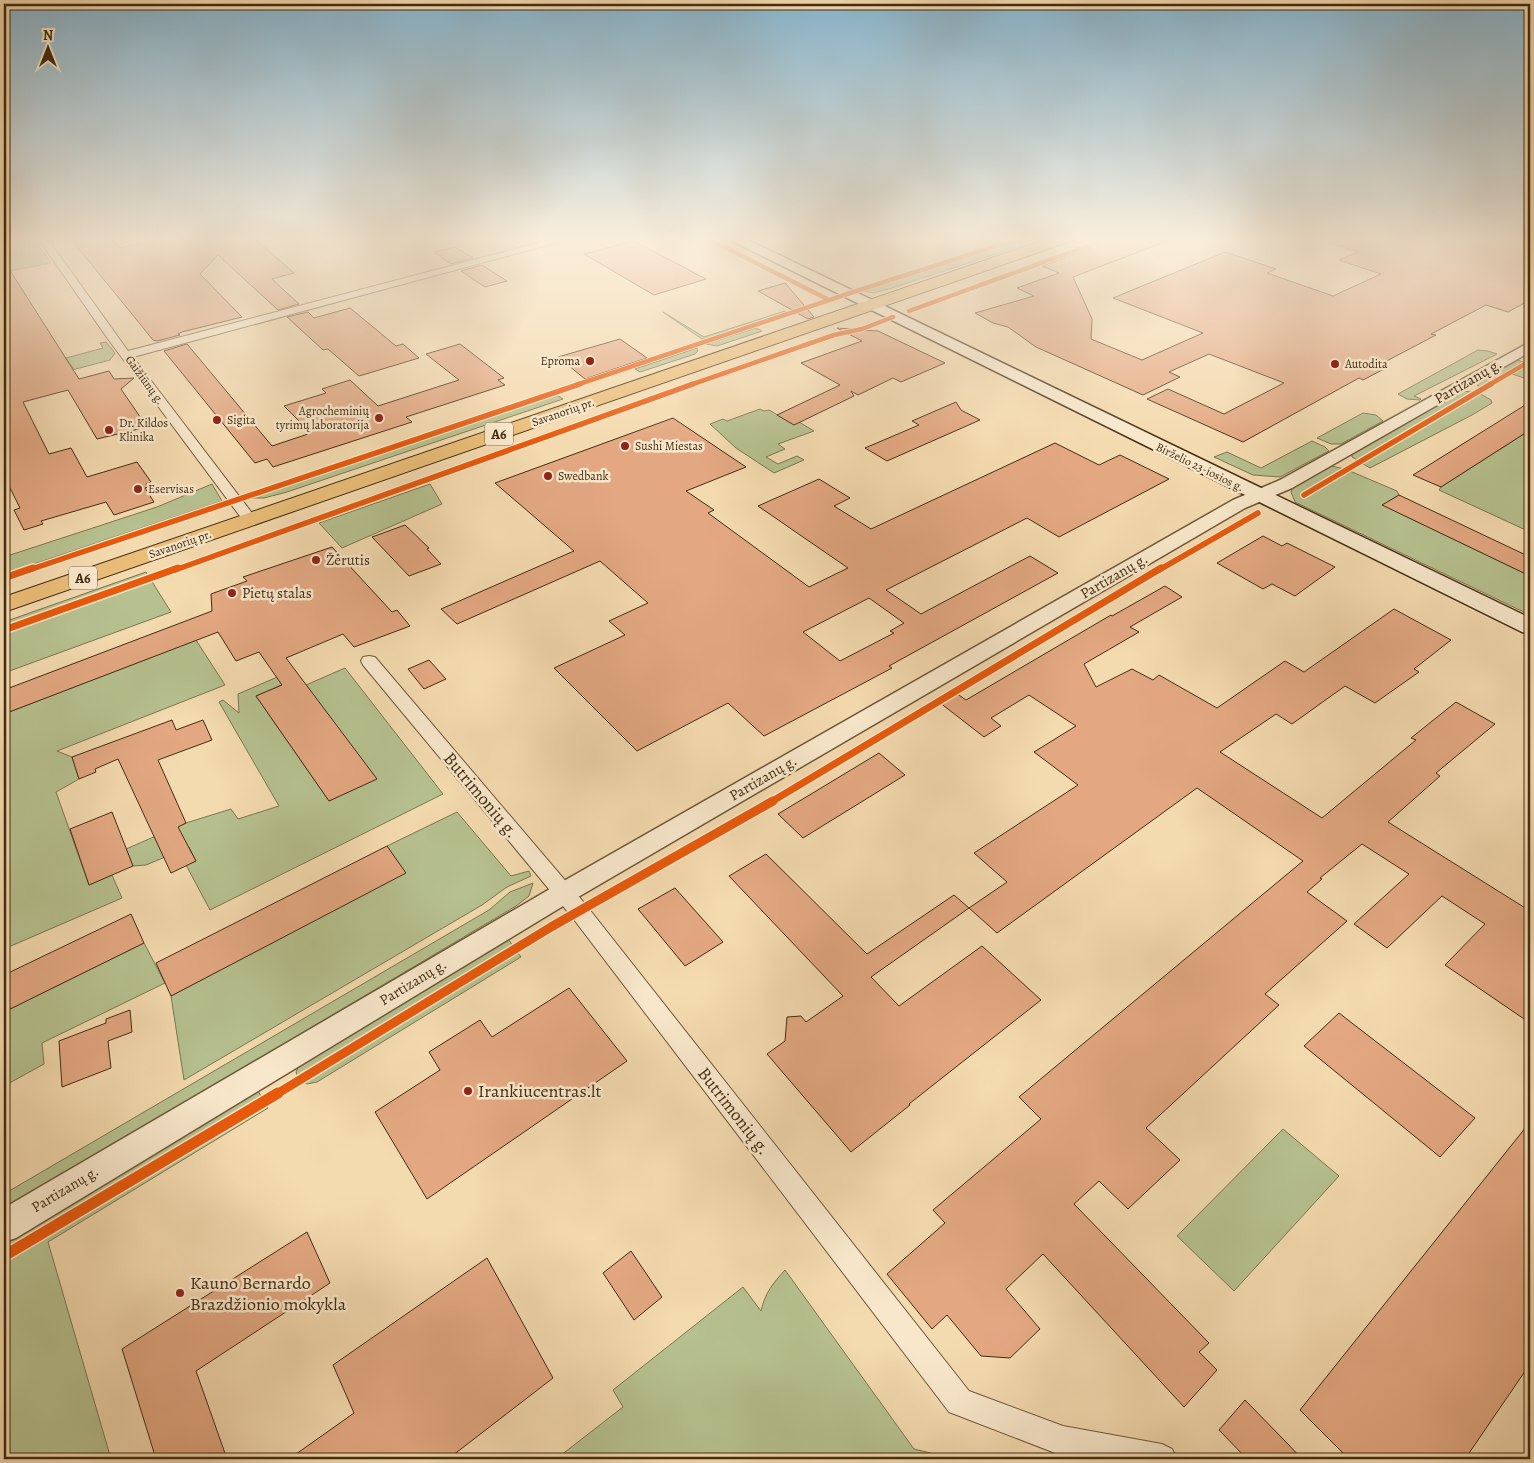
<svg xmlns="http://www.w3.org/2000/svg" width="1534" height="1463" font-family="Alegreya,serif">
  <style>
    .green { fill: #b6c18f; stroke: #7c7650 }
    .building { fill: #e3a882; stroke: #422c11; fill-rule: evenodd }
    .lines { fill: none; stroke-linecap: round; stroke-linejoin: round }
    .minor-casing { stroke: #6e5838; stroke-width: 2 }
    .tertiary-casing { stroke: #6e5838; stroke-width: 3 }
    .secondary-casing { stroke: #422c11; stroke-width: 3 }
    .primary-casing { stroke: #422c11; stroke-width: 2 }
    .minor { fill: #f8e7cb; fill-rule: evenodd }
    .tertiary { fill: #f8e7cb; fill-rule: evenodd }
    .secondary { fill: #f8e7cb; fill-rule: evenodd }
    .primary { fill: #eabd78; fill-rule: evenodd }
    .cycleway-far4-casing { stroke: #f8e7cb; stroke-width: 6 }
    .cycleway-far3-casing { stroke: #f8e7cb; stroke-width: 8 }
    .cycleway-far2-casing { stroke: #f8e7cb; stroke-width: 10 }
    .cycleway-far1-casing { stroke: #f8e7cb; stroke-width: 12 }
    .cycleway-casing { stroke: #f8e7cb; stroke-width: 14 }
    .cycleway-far4 { stroke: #e8590c; stroke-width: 4.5 }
    .cycleway-far3 { stroke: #e8590c; stroke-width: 5.5 }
    .cycleway-far2 { stroke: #e8590c; stroke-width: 7 }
    .cycleway-far1 { stroke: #e8590c; stroke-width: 9 }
    .cycleway { stroke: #e8590c; stroke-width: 11 }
    .poi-dot { fill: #8f2418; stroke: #f8e7cb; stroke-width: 2 }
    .labels { text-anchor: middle; stroke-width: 5; stroke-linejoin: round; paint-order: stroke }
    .far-poi-label { font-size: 12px; fill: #422c11; stroke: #f8e7cb; text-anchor: start }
    .far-street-label { font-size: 12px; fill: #422c11; stroke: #f8e7cb }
    .shield { fill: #f8e7cb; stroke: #796449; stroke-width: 1 }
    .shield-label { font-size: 14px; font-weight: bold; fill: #422c11 }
    .street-label { font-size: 15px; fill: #422c11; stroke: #f8e7cb }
    .poi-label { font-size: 15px; fill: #422c11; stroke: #f8e7cb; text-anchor: start }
    .near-street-label { font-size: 18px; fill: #422c11; stroke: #f8e7cb }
    .near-poi-label { font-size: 18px; fill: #422c11; stroke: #f8e7cb; text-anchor: start }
  </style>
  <rect width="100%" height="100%" fill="#f4daaf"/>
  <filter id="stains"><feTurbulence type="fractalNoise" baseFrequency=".004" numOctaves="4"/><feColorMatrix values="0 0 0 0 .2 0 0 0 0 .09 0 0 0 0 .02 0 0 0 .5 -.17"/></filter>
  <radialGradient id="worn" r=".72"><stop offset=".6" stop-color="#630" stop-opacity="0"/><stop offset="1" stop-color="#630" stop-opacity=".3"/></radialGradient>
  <path class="green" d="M32,241L36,242L51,263L9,271L4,262V246Z
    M1020,241L1022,243L1020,246L889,289L873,293L864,291Z
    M785,311L786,313L706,340L702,339L663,312L704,337Z
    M756,328L762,331L717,346L706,344Z
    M106,342L115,353L110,360L4,388V384L73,368L66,358L103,348L100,343Z
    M697,348L698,351L695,354L640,372L635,369Z
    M1478,350L1488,351L1497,354L1414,396L1421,399L1420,400L1407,399L1398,394Z
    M1517,360L1530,364V380L1509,373L1482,388L1477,385L1476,383Z
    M1463,391L1479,393L1491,400L1492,403L1472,415L1370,468L1352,457V454Z
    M557,395L563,399L287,492L264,498H251Z
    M760,409L764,411L769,410L793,424L799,422L814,431L778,444L785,449L766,457L778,464L797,456L804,460L774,473L736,448L710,424L723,419L727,421Z
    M1363,413L1376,415L1383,421L1341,444H1331L1317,438Z
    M1530,430V532L1439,490L1441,487Z
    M1312,441L1325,447L1329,451L1280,477L1253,475L1214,457L1227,452L1261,468Z
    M1331,466L1345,469L1397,491L1399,495L1383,505L1530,576V615L1295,502L1291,492L1293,487Z
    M212,484L222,501L4,574V557L157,507Z
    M430,484L442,504L342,548L319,523Z
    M146,572L171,612L4,673V622Z
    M196,640L225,685L57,751L72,757L79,779L56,792L89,885L112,875L122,898L4,949V714Z
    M345,668L443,794L210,910L186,865L196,861L189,847L146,865L133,866L126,849L186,823L231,809L238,819L279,806L219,702L223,700L239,713L238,694L282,675L288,682L256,696L329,801L376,779L306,685Z
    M457,812L511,876L529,871L531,876L507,887L482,905L184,1080L171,996L405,873L387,846Z
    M533,883L529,896L516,906L4,1210V1194L489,910L510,892Z
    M508,939L521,957L317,1082L307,1084L299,1080L296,1072L300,1063Z
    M144,943L165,983L42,1043L44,1064L4,1086V1012Z
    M258,1091L268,1108L48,1242L111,1459H4V1241Z
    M1283,1129L1339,1176L1234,1291L1177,1236Z
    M785,1270L914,1449L955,1459H556L623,1407L613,1390L743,1287L761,1311C765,1293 773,1283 785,1270Z"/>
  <path class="building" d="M70,238H112L120,248L164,238H254L294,273L272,279L299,304L278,310L218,255L200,274L242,317L182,332L178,334L180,335L157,341L153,340Z
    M1118,238H1170V240L1073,277L1092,319L1091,339L1142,360L1203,333L1113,298L1225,252L1276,269L1267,273L1333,296L1381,274L1339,260L1358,252L1328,242L1329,238H1530V300L1508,312L1486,305L1431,334L1436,335L1377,366L1384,369L1363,380L1359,378L1243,442L1147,399L1168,389L1224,414L1284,383L1209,354L1169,372L1180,377L1143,395L1036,347L1008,327L993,323L975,313L1034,296L1017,288L1059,273L1042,266Z
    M634,241L706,279L654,295L584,254Z
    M455,247L473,258L451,264L434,252Z
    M4,261L79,379L109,371L114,379L134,378L121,389L147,427L97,439L68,390L23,402L49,454L71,448L87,477L137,462L151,482L146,484L148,487L145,488L154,502L114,515L106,502L41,521L43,524L24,530L14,510L20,508L4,476Z
    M482,265L507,281L485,287L461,271Z
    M785,283L792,291L814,317L808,319L758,291Z
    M350,308L396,346L403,344L419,358L359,376L328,349L323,350L287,317L308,312L314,318Z
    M837,328L878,331L945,363L901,382L893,378L858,395L851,391L854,396L794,425L777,415L840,385L801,363L862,341Z
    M620,339L647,358L585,379L558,357Z
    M187,344L272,446L311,433L284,406L326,393L322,389L350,380L378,406L459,380L426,354L460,344L504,378L498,380L505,385L406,417L412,422L273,467L267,459L255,463L164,351Z
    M956,402L961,410L980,420L887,461L865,448L919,425L912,421Z
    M1530,402V430L1441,487L1413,475Z
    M673,418L746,467L686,491L714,510L708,513L809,587L848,568L758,506L819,479L850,498L834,506L871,529L1055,443L1099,465L1120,455L1169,479L1059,537L1027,518L886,590L921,614L1030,556L1058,573L889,666L892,668L764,736L728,703L637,751L554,668L625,635L609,621L648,603L600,561L457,624L441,609L574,551L495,483ZM869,598L904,623L890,631L894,633L840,661L803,632Z
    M1399,495L1530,557V576L1382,505Z
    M405,525L429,548L427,549L441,564L409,576L372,537Z
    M1263,536L1282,546L1287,543L1335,567L1295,596L1272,584L1263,589L1217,563Z
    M332,547L392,612L397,610L410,626L354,647L343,634L286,658L377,779L329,801L256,696L282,685L259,652L236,661L218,632L4,714V690L212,611L211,594L247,581L243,577Z
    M1165,586L1182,597L1130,627L1139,632L1084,664L1096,687L1132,669L1153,680L1159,675L1217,708L1285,661L1304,672L1394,609L1451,640L1414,669L1419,672L1375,703L1345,686L1292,724L1276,714L1220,752L1322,818L1416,740L1411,738L1456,702L1495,724L1436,773L1440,776L1388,822L1530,911V1023L1445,965L1485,924L1442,896L1387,948L1354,924L1409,874L1362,844L1320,878L1322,879L1307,892L1347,921L1265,994L1279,1005L1146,1128L1180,1160L1128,1209L1099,1181L1074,1204L1209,1343L1199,1352L1217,1370L1184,1407L1043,1254L1006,1289L1040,1329L1010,1358L981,1356L947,1315L932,1329L887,1274L945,1223L933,1210L1041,1119L1019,1097L1303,861L1197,788L997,933L969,908L1007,882L974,853L1078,785L1034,752L1076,726L1029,695L991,718L1001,726L984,737L939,702L956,693L966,700L1111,615L1112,616Z
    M429,660L446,679L424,689L408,669Z
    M172,720L176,730L203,720L212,740L158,760L186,823L178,827L196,861L171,873L118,759L95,769L96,772L79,779L72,757Z
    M879,753L905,775L803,838L778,814Z
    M112,812L133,866L89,885L70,829Z
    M387,846L406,873L171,996L156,963Z
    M766,854L867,954L954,895L969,908L871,977L899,1006L982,946L1041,1000L909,1104L910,1105L851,1152L767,1054L785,1041L787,1017L801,1016L806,1022L843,996L729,876Z
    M675,888L723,942L685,966L638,909Z
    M131,914L144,943L4,1012V975Z
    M569,988L627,1061L427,1199L375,1112L440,1070L429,1052L480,1020L492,1037Z
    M130,1010L132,1032L108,1041L111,1068L62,1087L59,1041L106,1023V1019Z
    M1339,1013L1475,1118L1440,1157L1304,1046Z
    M1530,1122V1364L1465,1459H1349L1300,1410Z
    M307,1232L330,1283L196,1371L227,1459H156L122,1349Z
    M631,1251L662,1297L634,1320L603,1273Z
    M487,1258L553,1378L448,1459H289L354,1413L333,1365Z
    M1245,1400L1286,1442L1302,1459H1247L1219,1430Z"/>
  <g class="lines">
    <defs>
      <path id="minor" d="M16,238H35L4,247V241Z
        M38,238H47L128,351L557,238H574L133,357L255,517L257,520L255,523H245L108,339Z
        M369,656L375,657L586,905L969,1391L1063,1426L1162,1444L1172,1449L1177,1459H1083L1063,1456L949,1412L572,917L363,665L361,661L363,657Z"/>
      <path id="tertiary" d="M1530,342V352L1292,488L1245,508L573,900L16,1238L4,1242V1208L555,886L1233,500L1280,480Z"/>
      <path id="secondary" d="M726,238H744L1530,618V634L1522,632Z"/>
      <path id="primary" d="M1050,238H1073L1071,241L4,612V597Z"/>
    </defs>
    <use href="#minor" class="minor-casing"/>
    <use href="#tertiary" class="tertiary-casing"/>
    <use href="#secondary" class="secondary-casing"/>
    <use href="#primary" class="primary-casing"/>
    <use href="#minor" class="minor"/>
    <use href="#tertiary" class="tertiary"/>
    <use href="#secondary" class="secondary"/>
    <use href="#primary" class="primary"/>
    <defs>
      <path id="cycleway-far4" d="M707,238L829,300
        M909,311L1110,238
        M576,385L847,294L1021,238
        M690,385L834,335L862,329L893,317
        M1489,385L1530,361"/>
      <path id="cycleway-far3" d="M1304,495L1491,384
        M29,570L580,384
        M175,570L693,384
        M1159,570L1258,513"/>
      <path id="cycleway-far2" d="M4,578L33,568
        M4,630L178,568
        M771,802L1161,568"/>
      <path id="cycleway-far1" d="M275,1095L551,927L773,801"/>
      <path id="cycleway" d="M4,1256L278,1093"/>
    </defs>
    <use href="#cycleway-far4" class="cycleway-far4-casing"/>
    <use href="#cycleway-far3" class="cycleway-far3-casing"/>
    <use href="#cycleway-far2" class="cycleway-far2-casing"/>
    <use href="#cycleway-far1" class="cycleway-far1-casing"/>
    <use href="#cycleway" class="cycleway-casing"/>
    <use href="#cycleway-far4" class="cycleway-far4"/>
    <use href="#cycleway-far3" class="cycleway-far3"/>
    <use href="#cycleway-far2" class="cycleway-far2"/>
    <use href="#cycleway-far1" class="cycleway-far1"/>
    <use href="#cycleway" class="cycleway"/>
  </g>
  <linearGradient id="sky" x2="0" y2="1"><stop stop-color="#89b7d0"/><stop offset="0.54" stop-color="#faeedb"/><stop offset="1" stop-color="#faeedb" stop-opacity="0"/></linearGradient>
  <rect width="1534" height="443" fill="url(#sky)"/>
  <g class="poi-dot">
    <circle cx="590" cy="361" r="5"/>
    <circle cx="1335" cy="364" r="5"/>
    <circle cx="379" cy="418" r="5"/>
    <circle cx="217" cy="420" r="5"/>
    <circle cx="109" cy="430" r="5"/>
    <circle cx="625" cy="446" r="5"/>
    <circle cx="548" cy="476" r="5"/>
    <circle cx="138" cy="489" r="5"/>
    <circle cx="316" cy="560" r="5"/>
    <circle cx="232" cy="593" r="5"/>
    <circle cx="468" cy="1091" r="5"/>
    <circle cx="180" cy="1293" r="5"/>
  </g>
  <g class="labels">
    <g class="far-poi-label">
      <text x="580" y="365" text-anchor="end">Eproma</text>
      <text x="1345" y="368">Autodita</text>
      <text x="369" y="415" text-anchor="end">Agrocheminių<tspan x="369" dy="14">tyrimų laboratorija</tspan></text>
      <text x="227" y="424">Sigita</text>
      <text x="119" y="427">Dr. Kildos<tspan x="119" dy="14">Klinika</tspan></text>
      <text x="635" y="450">Sushi Miestas</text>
      <text x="558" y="480">Swedbank</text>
      <text x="148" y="493">Eservisas</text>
    </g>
    <g class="far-street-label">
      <text transform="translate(145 380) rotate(54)" y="4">Gaižiūnų g.</text>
      <text transform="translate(563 412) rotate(-19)" y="4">Savanorių pr.</text>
      <text transform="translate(1200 467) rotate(26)" y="4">Birželio 23-iosios g.</text>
      <text transform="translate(180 544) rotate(-19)" y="4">Savanorių pr.</text>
    </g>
    <g class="shield">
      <rect x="485" y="422.5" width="28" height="23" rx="4"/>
      <rect x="69" y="566.5" width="28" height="23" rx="4"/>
    </g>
    <g class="shield-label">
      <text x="499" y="439">A6</text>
      <text x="83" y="583">A6</text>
    </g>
    <g class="street-label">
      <text transform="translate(1468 381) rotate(-30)" y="5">Partizanų g.</text>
      <text transform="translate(1114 576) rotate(-30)" y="5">Partizanų g.</text>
      <text transform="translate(763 778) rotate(-30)" y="5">Partizanų g.</text>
      <text transform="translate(413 982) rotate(-31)" y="5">Partizanų g.</text>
      <text transform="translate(65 1189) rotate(-31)" y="5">Partizanų g.</text>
    </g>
    <g class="poi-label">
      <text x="326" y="565">Žėrutis</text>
      <text x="242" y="598">Pietų stalas</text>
    </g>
    <g class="near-street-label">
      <text transform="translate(481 795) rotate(50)" y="6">Butrimonių g.</text>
      <text transform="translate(734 1111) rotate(52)" y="6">Butrimonių g.</text>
    </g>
    <g class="near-poi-label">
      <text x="478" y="1097">Irankiucentras.lt</text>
      <text x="190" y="1289">Kauno Bernardo<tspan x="190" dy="21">Brazdžionio mokykla</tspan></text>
    </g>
  </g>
  <rect width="1534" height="1463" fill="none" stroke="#f4daaf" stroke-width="20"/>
  <rect x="5" y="5" width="1524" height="1453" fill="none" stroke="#422c11" stroke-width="2.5"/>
  <rect x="10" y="10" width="1514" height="1443" fill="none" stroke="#422c11"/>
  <g transform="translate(48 48)" stroke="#f8e7cb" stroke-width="4" paint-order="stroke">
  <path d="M0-4L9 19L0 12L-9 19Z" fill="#422c11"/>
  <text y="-8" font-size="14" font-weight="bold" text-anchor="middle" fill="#422c11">N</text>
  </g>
  <rect width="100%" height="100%" filter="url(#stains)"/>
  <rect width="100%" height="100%" fill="url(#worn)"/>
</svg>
